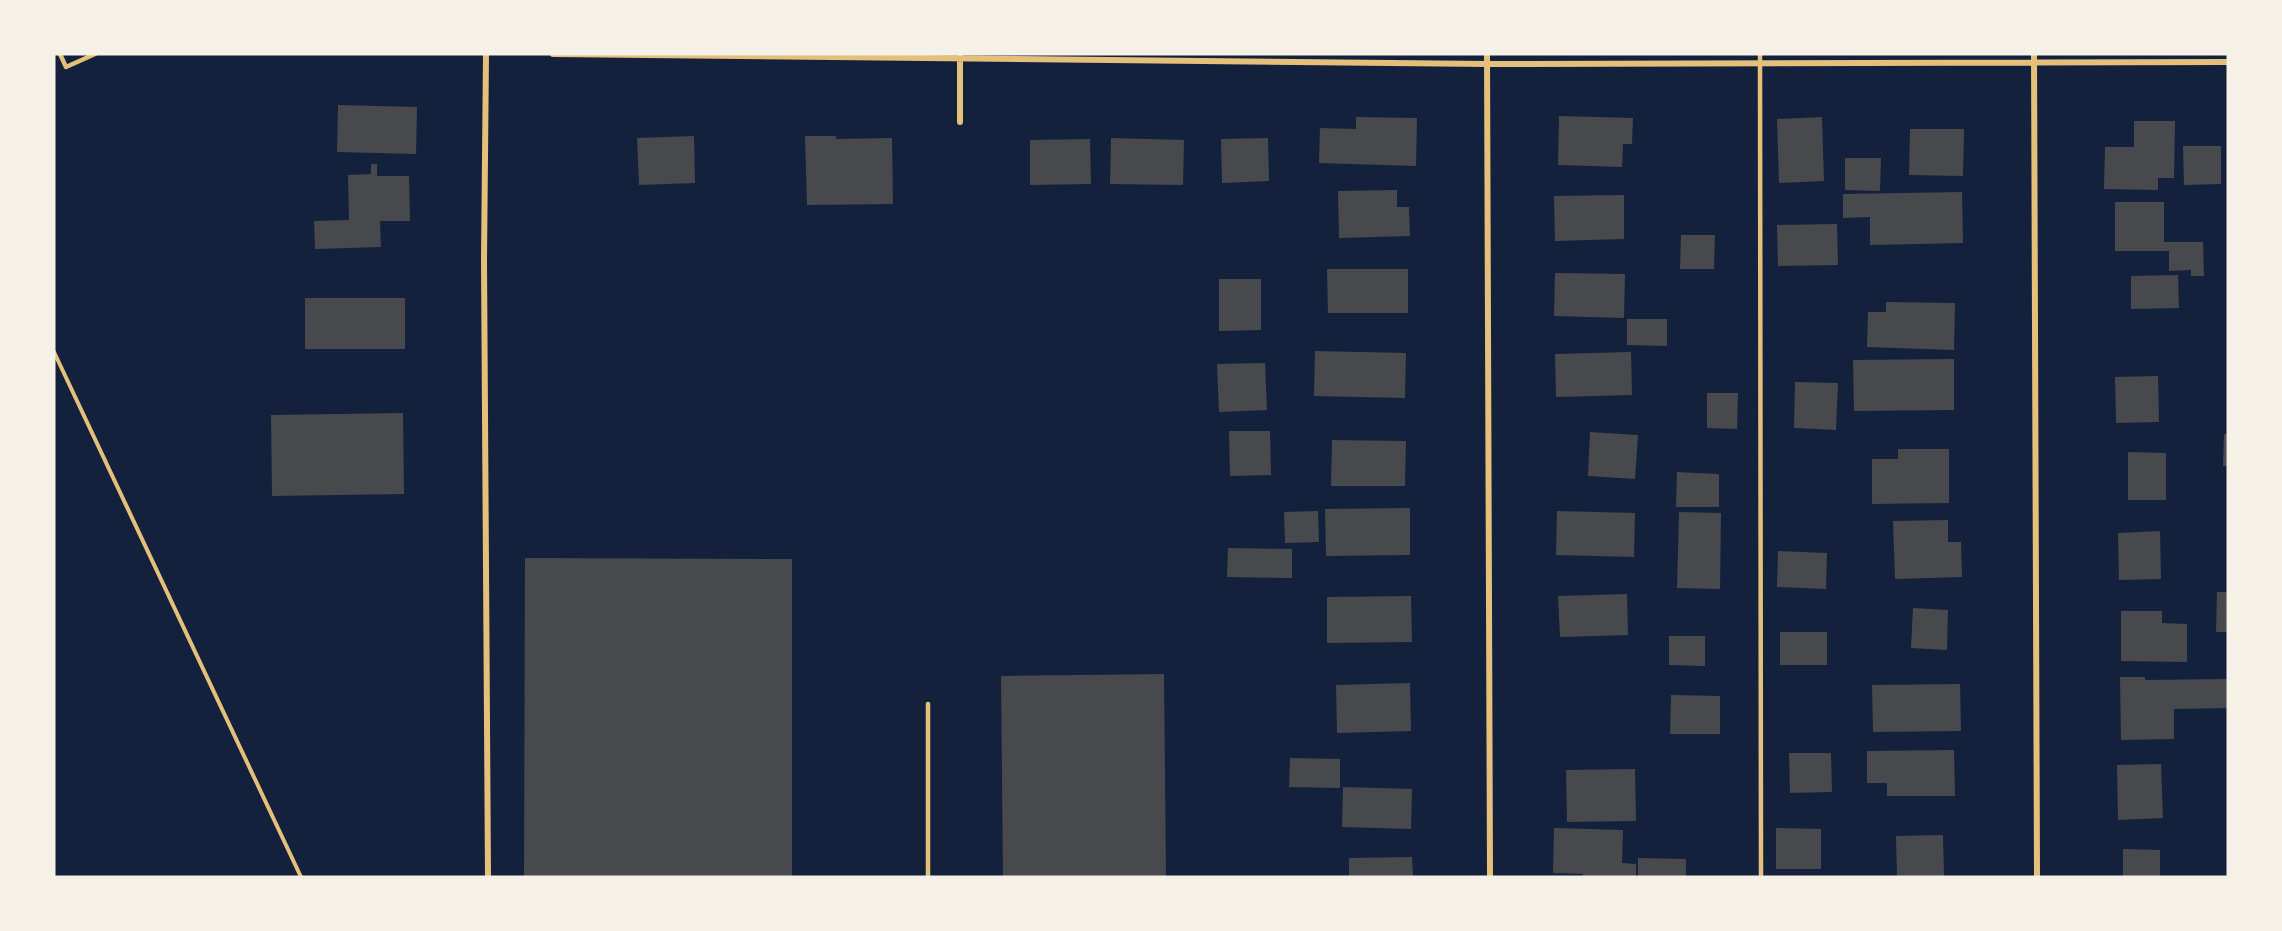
<svg xmlns="http://www.w3.org/2000/svg" width="2282" height="931" font-family="Jost,sans-serif">
  <style>
    .building { fill: #48494c }
    .lines { fill: none; stroke-linecap: round; stroke-linejoin: round }
    .path { stroke: #e5c07b; stroke-width: 4 }
    .service { stroke: #e5c07b; stroke-width: 4.5 }
    .minor { stroke: #e5c07b; stroke-width: 6 }
  </style>
  <rect width="100%" height="100%" fill="#14213d"/>
  <path class="building" d="M338,105L417,107L416,154L337,152Z
    M1559,116L1633,118L1632,144H1623L1622,167L1558,165Z
    M1356,117L1417,118L1416,166L1319,163L1320,128L1356,129Z
    M1822,117L1824,181L1779,183L1777,119Z
    M2134,121H2175L2174,178H2158V190L2104,189L2105,147H2134Z
    M1910,129H1964L1963,176L1909,175Z
    M694,136L695,183L639,185L637,138Z
    M805,136H836V139L892,138L893,204L807,205Z
    M1111,138L1184,140L1183,185L1110,184Z
    M1268,138L1269,181L1222,183L1221,139Z
    M1090,139L1091,184L1030,185V140Z
    M2183,146H2221V184L2184,185Z
    M1845,158H1881L1880,191L1845,190Z
    M371,164H377V176H409L410,221H380L381,247L315,249L314,221L349,220L348,175L371,174Z
    M1397,190V207H1409L1410,236L1339,238L1338,191Z
    M1962,192L1963,243L1870,245V217L1843,218V194Z
    M1624,195V239L1555,241L1554,196Z
    M2115,202H2164V242H2203L2204,276H2191V270L2169,271V251H2115Z
    M1837,224L1838,265L1778,266L1777,225Z
    M1681,235H1715L1714,269H1680Z
    M1327,269H1408V313H1328Z
    M1555,273L1625,274L1624,318L1554,316Z
    M2178,275L2179,308L2131,309V276Z
    M1219,279H1261V330L1219,331Z
    M305,298H405V349H305Z
    M1886,302L1955,303L1954,350L1867,347L1868,312H1886Z
    M1627,319H1667V346L1627,345Z
    M1315,351L1406,353L1405,398L1314,396Z
    M1631,352L1632,395L1556,397L1555,354Z
    M1954,359V410L1854,411L1853,360Z
    M1265,363L1267,410L1219,412L1217,364Z
    M2158,376L2159,422L2116,423L2115,377Z
    M1795,382L1838,383L1836,430L1794,428Z
    M1707,393H1738L1737,429L1707,428Z
    M403,413L404,494L272,496L271,415Z
    M1229,431H1270L1271,475L1230,476Z
    M1590,432L1638,435L1635,479L1588,476Z
    M2224,434H2228V466H2223Z
    M1332,440L1406,441L1405,486H1331Z
    M1898,449H1949V503L1872,504V459H1898Z
    M2128,452L2166,453V500H2128Z
    M1677,472L1719,474V507H1676Z
    M1410,508V555L1326,556L1325,509Z
    M1318,511L1319,542L1285,543L1284,512Z
    M1557,511L1635,513L1634,557L1556,555Z
    M1679,512L1721,513L1720,589L1677,588Z
    M1948,520V542H1961L1962,577L1895,579L1893,521Z
    M2160,531L2161,579L2119,580L2118,533Z
    M1228,548L1292,549V578L1227,577Z
    M1778,551L1827,553L1826,589L1777,587Z
    M525,558L792,559V877H524Z
    M2217,592H2228V632H2216Z
    M1627,594L1628,635L1560,637L1558,596Z
    M1411,596L1412,642L1327,643V597Z
    M1913,608L1948,610L1947,650L1911,648Z
    M2121,611H2162V623L2187,624V662L2121,661Z
    M1780,632H1827V665H1780Z
    M1669,636H1705V666L1669,665Z
    M1164,674L1166,877H1003L1001,676Z
    M2120,677H2145V680L2228,679V708L2174,709V739L2121,740Z
    M1410,683L1411,731L1337,733L1336,685Z
    M1960,684L1961,731L1873,732L1872,685Z
    M1671,695L1720,696V734H1670Z
    M1954,750L1955,796H1887V783H1867V751Z
    M1789,753H1831L1832,792L1790,793Z
    M1290,758L1340,759V788L1289,787Z
    M2161,764L2163,818L2118,820L2117,765Z
    M1635,769L1636,821L1567,822L1566,770Z
    M1343,787L1412,789L1411,829L1342,827Z
    M1554,828L1623,830L1622,863L1636,864V877H1583V874L1553,873Z
    M1776,828L1821,829V869H1776Z
    M1943,835L1944,877H1897L1896,836Z
    M2123,849L2160,850V877H2123Z
    M1412,857L1413,877H1349V858Z
    M1638,858L1686,859V877H1638Z"/>
  <g class="lines">
    <path class="path" d="M54,352L301,877"/>
    <path class="service" d="M60,54L66,67L95,54
      M1760,54L1761,877
      M928,877V704"/>
    <path class="minor" d="M486,54L484,260L488,877
      M553,54L1488,64L2228,62
      M1487,54L1490,877
      M2034,54L2037,877
      M960,55V122"/>
  </g>
  <rect width="2282" height="931" fill="none" stroke="#f6f1e7" stroke-width="111"/>
</svg>
